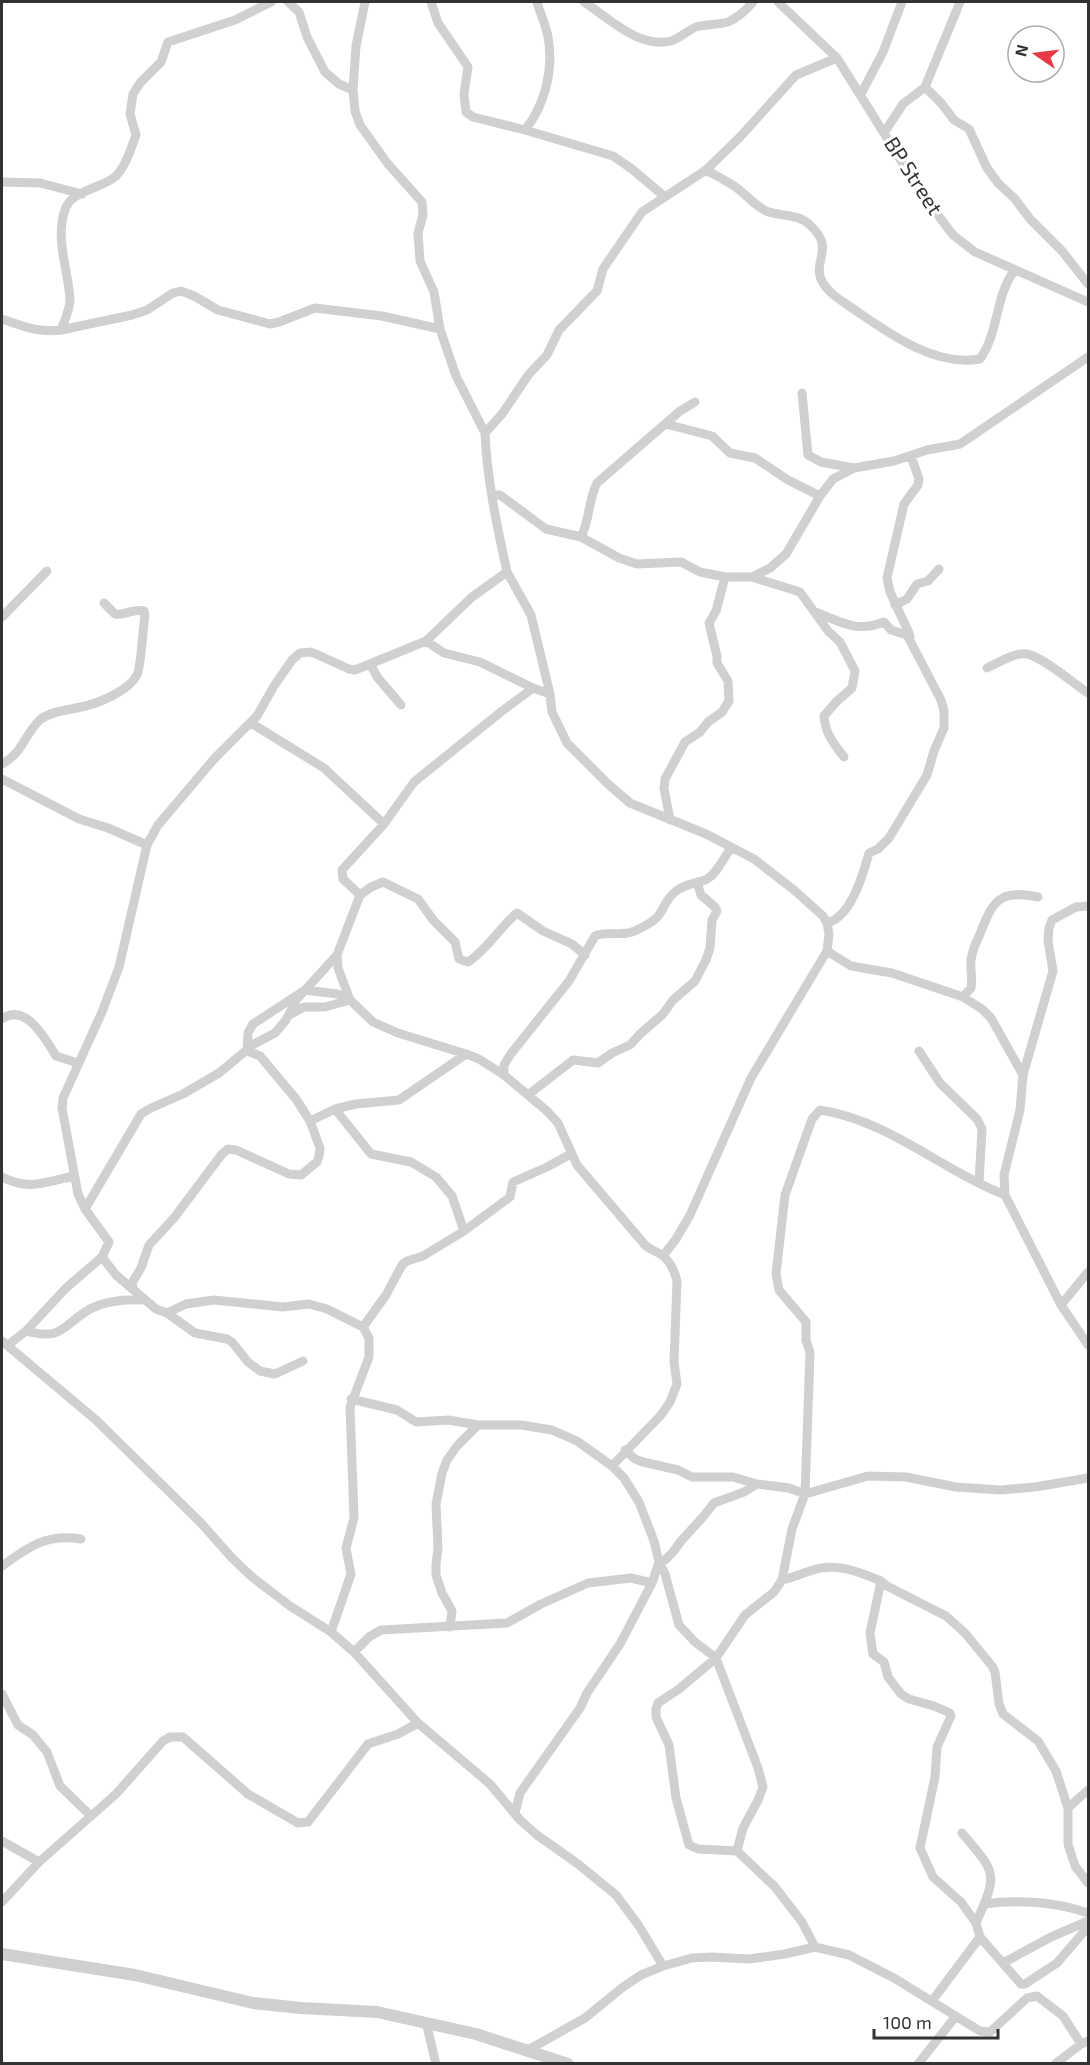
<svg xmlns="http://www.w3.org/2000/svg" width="1090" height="2065" font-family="'Exo 2',sans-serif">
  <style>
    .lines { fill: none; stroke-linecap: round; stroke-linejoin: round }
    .minor { stroke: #d0d0d0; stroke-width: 9 }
    .tertiary { stroke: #d0d0d0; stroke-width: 12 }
    .labels { text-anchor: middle; stroke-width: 6; stroke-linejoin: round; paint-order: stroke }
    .street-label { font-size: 21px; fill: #333; stroke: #fff }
  </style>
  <rect width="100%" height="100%" fill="#fff"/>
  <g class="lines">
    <path class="minor" d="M288,2L299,12L307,37L325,72L339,84L353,90
      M365,2L356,46L353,90L355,111L360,125L388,164L422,202L423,215L418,233L420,261L434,292L440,329L456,376L485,433
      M431,2L438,23L468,67L464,94L466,112L473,117L525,130C545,105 554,69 548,37C546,25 540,13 537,2
      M584,2C609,18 639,49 671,41C680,38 687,31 696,27C706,24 718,25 728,22C737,18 747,9 753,2
      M778,2L837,58L922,194L953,235L975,252L1088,302
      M925,87L942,104L954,120L969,129L987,168L998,183L1015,199L1030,219L1062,251L1088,284
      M861,94L883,52L902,2
      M525,130L613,156L632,169L665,197
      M884,133L903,104L925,87L960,2
      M706,170C715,175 725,180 734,186C745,193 755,206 766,211C781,217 798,213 810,225C837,250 810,261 823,283C830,295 844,302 855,310C890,334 935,367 980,359C999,332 995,297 1014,271
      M2,182L40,183L82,194
      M2,319C23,326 38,333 61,330C65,320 70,309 70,299C68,268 54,237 66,207C74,190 103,188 116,176C126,166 131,148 136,135L130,114L133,94L140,83L161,62L168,42L235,20L271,2
      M61,330L132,315L147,310L173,293L181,291L194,296L218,310L270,324L279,322L315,308L382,316L440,329
      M802,393L808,455L821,462L854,468
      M666,424L712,436L730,453L755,458L788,480L820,496
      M492,495H500L546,529L581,537L619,558L637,564L681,562L700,572L725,577H752L770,568L786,554L820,496L833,479L854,468L894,461L927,450L960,444L1088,357
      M581,537C590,520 588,500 597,483L680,411L695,402
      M507,572L531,615L550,694
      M752,577L800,592L828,631L840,642L855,671L852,688L836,702L824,716C825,733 833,743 844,757
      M895,605L907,599L917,584L928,581L939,569
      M815,612C842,622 855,633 884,622L891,630L907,635L941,700L944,711V728L934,751L927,775L889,838L878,849L869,853C863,875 851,917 827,923
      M2,617L47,571
      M910,637L909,633L890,592L887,578L904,504L918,485L919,479L911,456
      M426,641L444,653L480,662L533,688L550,694L552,712L567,743L608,784L630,803L706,834L754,859L794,890L823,916L827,923L829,934L827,951L751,1078L690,1215L676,1239L663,1256
      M370,664L378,678L401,705
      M987,668C998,663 1015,652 1027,654C1043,657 1074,684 1088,693
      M251,723L324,768L384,824
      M2,764C24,752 24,734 41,719C52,711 68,710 81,707C97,704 129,691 137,675C141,668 143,626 145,615L144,611C131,608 126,616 115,614L104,603
      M2,779L79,819L108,828L147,845
      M670,820L664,788L665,779L685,742L700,732L708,722L722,712L729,701L728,681L717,663V656L709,623L716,611L725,577
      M360,895L371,887L383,882L418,899L434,921L455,942L459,959L468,962C487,950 499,928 517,913L543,931L572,944L585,955
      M1088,906L1076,907L1052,920L1049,928L1048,941L1053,971L1023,1075L1020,1110L1004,1175L1005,1195L1061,1305L1088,1345
      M827,951L851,966L892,973L963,997L982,1009L991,1018L1023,1075
      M963,997L971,988C973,979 970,970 971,960C972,951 976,942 980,934C993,900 1000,889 1038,897
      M289,1015L304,1007H325L350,1000L338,968L337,955
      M2,1019C25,1002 45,1038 56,1056L78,1063
      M919,1051L940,1083L977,1119L982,1129L979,1183
      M504,1075V1065L510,1055L569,981L595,936C606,931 620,936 632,932C640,929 655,921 659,915C665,906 667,898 675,892C684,884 694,884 705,880C716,876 724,857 731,848
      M528,1095L573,1060L598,1063L612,1053L630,1045L640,1034L663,1014L673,1000L695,981L706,960L710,948L712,920L717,911L715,907L701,895L697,882
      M335,1109L371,1154L411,1162L436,1177L452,1196L464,1231
      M310,1121L335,1109L356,1104L399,1100L466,1054
      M2,1177C29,1191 46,1182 74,1176
      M85,1209L141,1114L151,1108L183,1094L219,1073L254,1044L275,1033L286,1020L297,999L337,955L360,895L343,879L342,870L384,824L414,782L502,711L533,688
      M102,1257L116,1275L156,1309L167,1313L195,1333L227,1339L232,1342L248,1362L260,1371L275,1374L303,1361
      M133,1288L132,1283L141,1268L149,1245L174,1218L222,1154L228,1149L236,1150L289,1174L301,1175L317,1162L319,1156L320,1148L310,1121L296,1099L260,1056L247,1051L248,1033L253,1024L305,990L338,994L350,1000L373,1022L398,1033L466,1054L479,1059L504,1075L547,1111L558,1123L577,1165L645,1245C652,1251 656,1251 662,1255C670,1261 675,1273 677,1281L674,1362L677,1384L670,1402L661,1415L612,1466
      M1061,1305L1088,1272
      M167,1313L186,1304L214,1300L283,1307L309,1304L327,1309L363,1327L369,1338V1357L350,1407L354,1518L346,1548L351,1574L331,1632
      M363,1327L386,1295L402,1265L407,1261L423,1256L464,1231L510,1197L513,1182L547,1167L571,1154
      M26,1331C64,1341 62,1325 90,1309C107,1300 126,1299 145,1300
      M2,1341L96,1420L201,1523L232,1558L252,1577L290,1606L331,1632L354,1652L418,1723L490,1784L520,1820L537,1835L578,1864L616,1895L639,1926L663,1966
      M8,1345L26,1331L66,1288L102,1257L109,1242L85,1209L78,1194L62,1108L63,1098L102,1012L119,967L147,845L158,825L214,759L257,716L274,686L292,660L300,653L310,652L316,654L349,669L355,670L426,641L472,597L507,572C497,526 487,480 485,433L502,414L529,374L547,355L559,330L597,291L603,269L642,212L706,170L740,137L796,75L837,58
      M351,1399L397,1410L416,1422L448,1420L478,1425H521L552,1430L577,1441L612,1466L624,1478L639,1502L654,1541L659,1562L652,1583L620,1644L587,1693L580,1708L520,1793L515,1813
      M625,1450L635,1459L643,1462L678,1470L692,1477H733L757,1484L789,1488L805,1494L868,1476L906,1477L956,1487L1000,1490L1035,1487L1088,1478
      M2,1566C28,1547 47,1533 81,1539
      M782,1580C792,1578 800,1574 810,1571C835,1562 857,1571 881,1581L870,1633L873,1654L884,1662L888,1677L901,1694L909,1699L934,1706L950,1713L951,1716L937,1747L935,1777L920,1848L933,1877L961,1902L976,1923L980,1937L1021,1984H1025L1057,1963L1088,1927
      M881,1581L887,1586L946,1616L965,1633L992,1666L995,1672L999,1704L1003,1714L1038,1741L1056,1771L1068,1808V1844L1075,1866L1088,1883
      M450,1627L452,1611L442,1593L436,1575V1564L438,1548L436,1504L442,1473L447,1460L457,1446L478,1425
      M354,1652L369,1637L381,1630L507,1623L541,1604L588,1583L631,1578L652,1583
      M2,1694L18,1725L33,1735L47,1752L60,1786L91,1816
      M1068,1808L1088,1790
      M962,1833C997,1874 998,1873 976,1923
      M2,1841L39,1862
      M737,1851L743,1828L758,1800L763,1787L758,1768L716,1658L695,1642L679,1625L665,1574L659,1562L665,1560L673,1552L681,1541L702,1518L714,1503L744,1492L757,1484
      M2,1902L39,1862L116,1794L163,1741L170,1737H183L248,1794L298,1823L308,1822L368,1744L398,1734L418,1723
      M984,1904C1018,1899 1056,1902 1088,1913
      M815,1947L802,1922L775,1887L737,1851L698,1849L689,1845L676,1798L669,1745L656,1717V1709L658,1703L679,1689L716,1658L745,1615L774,1592L782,1580L792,1529L805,1494L810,1353L806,1340V1322L779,1290L776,1274L785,1195L812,1119L820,1110C888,1120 943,1171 1005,1195
      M1003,1963L1051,1937L1088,1921
      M932,2001L980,1937
      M426,2022L436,2064
      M528,2050L585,2018L623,1987L641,1975L663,1966L692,1958L711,1957L749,1959L785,1954L815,1947L849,1955L894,1978L980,2031L990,2032L1027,1998L1037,1996L1063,2016L1081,2044
      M918,2064L956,2016
      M1055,2064L1081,2044L1088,2041"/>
    <path class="tertiary" d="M2,1954L135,1975L253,2003L301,2008L377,2012L476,2034L568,2064"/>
  </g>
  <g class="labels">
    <g class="street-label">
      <text transform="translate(913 176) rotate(57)" y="7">BP Street</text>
    </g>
  </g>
  <rect width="1090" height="2065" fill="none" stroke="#333333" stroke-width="6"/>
  <g transform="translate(1036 54) rotate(284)"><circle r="28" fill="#ffffff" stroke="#adadad" stroke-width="1.5"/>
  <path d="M0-4.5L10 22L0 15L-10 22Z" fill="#e63946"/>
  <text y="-9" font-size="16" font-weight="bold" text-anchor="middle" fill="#333333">N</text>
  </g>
  <path d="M874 2029v9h124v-9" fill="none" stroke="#333333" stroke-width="3"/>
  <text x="883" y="2029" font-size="18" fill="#333333" stroke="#ffffff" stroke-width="4.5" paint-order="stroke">100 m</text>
</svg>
